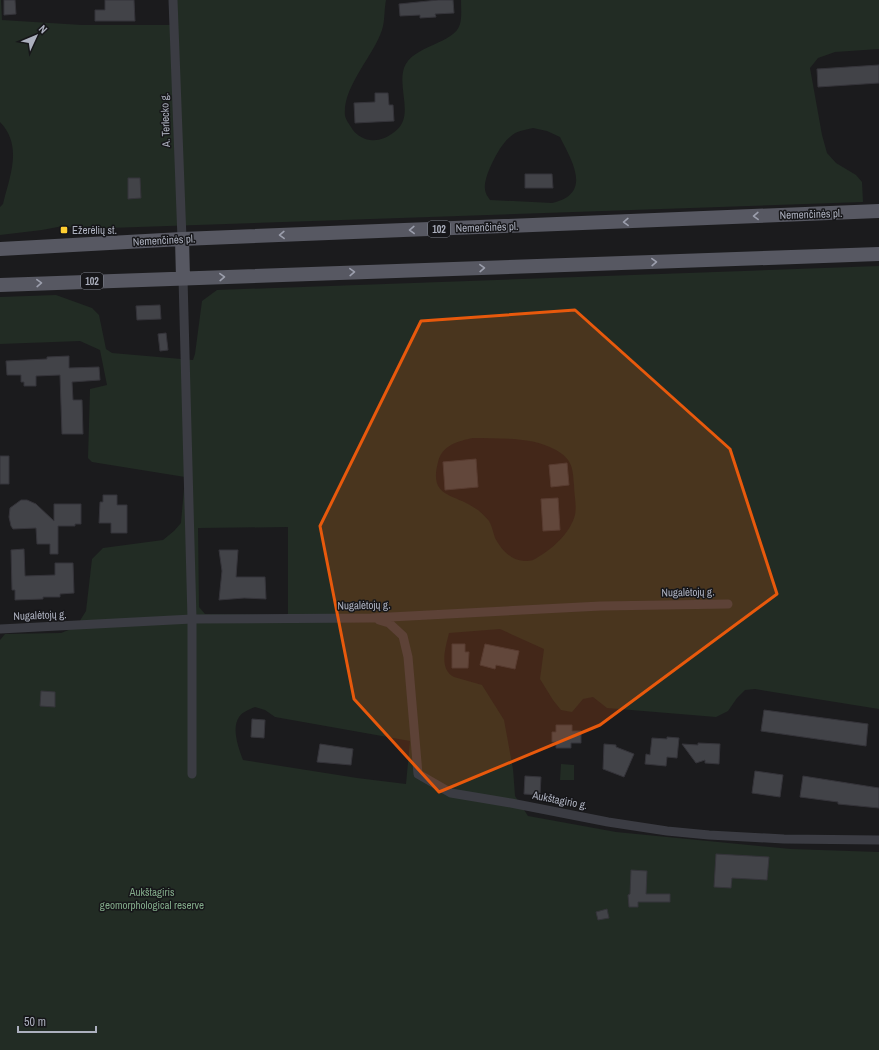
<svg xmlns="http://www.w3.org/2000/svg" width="879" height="1050" font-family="'Archivo Narrow',sans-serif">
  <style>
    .green { fill: #222c24; fill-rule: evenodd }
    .building { fill: #424348; stroke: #35343a }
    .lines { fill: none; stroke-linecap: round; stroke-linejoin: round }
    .street { stroke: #3b3c43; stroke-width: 9 }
    .primary { stroke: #575862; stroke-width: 14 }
    .oneway { stroke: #9b9eac }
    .marked { fill: #e8590c; fill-opacity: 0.2; stroke: #e8590c; stroke-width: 3; stroke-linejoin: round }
    .poi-dot { fill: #ffcf31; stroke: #161619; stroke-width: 1.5 }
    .labels { text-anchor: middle; stroke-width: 3; stroke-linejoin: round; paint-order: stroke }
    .shield { fill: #161619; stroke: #7f828c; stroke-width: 1 }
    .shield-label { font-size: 10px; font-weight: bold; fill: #acb0be }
    .street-label { font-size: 11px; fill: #acb0be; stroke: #161619 }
    .poi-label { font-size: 11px; fill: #acb0be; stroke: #161619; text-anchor: start }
    .park-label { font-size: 11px; fill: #82aa89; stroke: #161619 }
  </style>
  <rect width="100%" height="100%" fill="#1b1b1d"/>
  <path class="green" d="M0,0H1L2,20L82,25H177L176,0H386C384,10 385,21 382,30C373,57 342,87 345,116C346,120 349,124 351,127C354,133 362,139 370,140C379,141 386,138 393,133C416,118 397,90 404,68C412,45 455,44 460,24C462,17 461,7 461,0H879V49L835,52L818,58L810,68L822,135L827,153L836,163L856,175L862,182L863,202L80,229L63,226L42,230L0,235V207L3,204C10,175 23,146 0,122ZM533,128L547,131L560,137C572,161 593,194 552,203L490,200C488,197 485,193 485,189C483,177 500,144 510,137C516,131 524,130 533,128Z
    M879,266V709L755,689L745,690L737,698L728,711L716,717L607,708L593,697L583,699L572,712L561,710L553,700L540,679L544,649L500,629L449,633C446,646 438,669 454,677C463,680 473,682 482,685L504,720L513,769L515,796L528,816L616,832L791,849L879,852V1050H0V640L5,634L61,633L76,627L86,611L92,559L103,548L163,540L174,531L181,523L185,477L92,462L88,458L90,389L107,385L100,350L80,341L0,344V297L56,295L92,308L99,315L106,349L112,353L193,360L195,354L202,301L217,290ZM473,438C500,439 531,436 556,450C572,459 573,468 574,485C574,494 577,506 575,515C570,534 551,550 535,559C532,561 528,561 524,561C510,560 501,549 495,538C493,532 492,526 489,521C484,515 479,510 473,507C451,493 429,497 438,462C442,445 458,441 473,438ZM288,527V615L205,614L199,607L198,528ZM255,707L265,710L275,717L410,741L406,784L357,778L243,760C239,749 231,729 239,717C242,712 250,709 255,707Z
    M561,764L574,765V780H560Z"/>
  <path class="building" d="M4,0H15L16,14L4,15Z
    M105,0H134L135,21H95V10H105Z
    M438,0H453L454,13L435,14L436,17L420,18V15L400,16L399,4Z
    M879,65V83L818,87L817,69Z
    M375,93H388L389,105H393L394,121L355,123L354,103L375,102Z
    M525,174H552L553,188H525Z
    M128,178H140L141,198L128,199Z
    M160,305L161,319L137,320L136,306Z
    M166,333L168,350L160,351L158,334Z
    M69,356V368L99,367L100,380L72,382L73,400H82L83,434H62L60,375L36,376V386H24V382H21V375H7L6,361L47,359V357Z
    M0,456H9V484H0Z
    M476,459L478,487L445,490L443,462Z
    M567,463L569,485L551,487L549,465Z
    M103,495H117V505H127V533H111V523H99L100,502H103Z
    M558,498L560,530L543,531L541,499Z
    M21,500H27L36,504L54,521V504H81V524H75V526H58V554H50V544H37L36,528L13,529L11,526L9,517L10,508Z
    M24,549L25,576L55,575V563H73L74,593L60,594V597H43V599L15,600V590H12L11,550Z
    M219,550H238L236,577H265L266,599L244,598L219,600L222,571Z
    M452,644H465V652H469L468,668H452Z
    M485,644L519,651L515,669L496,665L495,669L480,665Z
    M41,691L55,692V707L40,706Z
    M764,710L868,724L866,746L761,731Z
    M252,719L265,720L264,738L251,737Z
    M556,725H572V731H581V743H571V748H556V742H552V732H556Z
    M667,737L679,738L677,758L667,757L666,766L645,764L646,754L650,755L652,738L667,739Z
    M698,743L720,744L719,764L705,763V760L696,763L682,744L698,745Z
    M320,744L353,749L351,765L317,762Z
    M604,744L616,745V747L634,754L624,777L603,769Z
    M755,771L783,775L780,797L752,793Z
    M525,776L541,777L540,795L524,794Z
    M803,776L879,788V808L838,804V802L800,797Z
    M716,854L769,857L767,880L732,878L731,888L714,887Z
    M631,870L647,871L646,894H670V902H638V907H629L628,895L630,894Z
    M607,909L609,918L598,920L596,912Z"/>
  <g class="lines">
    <path class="street" d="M173,0L182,239
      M183,278L192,619V774
      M379,620L389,623L403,636L408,657L418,774L451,793L511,803L608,822L667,831L709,835L784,839L879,840
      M0,629L192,619L371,618L601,606L728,604"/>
    <path class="primary" d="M182,239L183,278
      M0,249L182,239L879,211
      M0,285L879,254"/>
  </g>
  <defs><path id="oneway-chevron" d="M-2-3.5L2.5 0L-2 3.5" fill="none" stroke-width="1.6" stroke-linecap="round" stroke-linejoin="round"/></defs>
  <g class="oneway">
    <use href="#oneway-chevron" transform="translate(756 216) rotate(178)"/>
    <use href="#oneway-chevron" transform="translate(626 222) rotate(178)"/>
    <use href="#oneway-chevron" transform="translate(412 230) rotate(178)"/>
    <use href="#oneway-chevron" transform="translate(282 235) rotate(178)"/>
    <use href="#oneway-chevron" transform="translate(654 262) rotate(-2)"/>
    <use href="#oneway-chevron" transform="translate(482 268) rotate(-2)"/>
    <use href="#oneway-chevron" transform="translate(352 272) rotate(-2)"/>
    <use href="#oneway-chevron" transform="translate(222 277) rotate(-2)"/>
    <use href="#oneway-chevron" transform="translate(39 283) rotate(-2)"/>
  </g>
  <path class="marked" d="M575,310L730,449L777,594L600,725L439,792L354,699L320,526L421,321Z"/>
  <rect class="poi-dot" x="60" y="226" width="8" height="8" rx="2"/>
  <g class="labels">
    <g class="shield">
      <rect x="428" y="221" width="22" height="16" rx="3"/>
      <rect x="81" y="273" width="22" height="16" rx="3"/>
    </g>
    <g class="shield-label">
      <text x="439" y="233">102</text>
      <text x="92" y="285">102</text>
    </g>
    <g class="street-label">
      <text transform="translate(165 120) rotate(-92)" y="4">A. Terlecko g.</text>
      <text transform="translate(811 214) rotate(-2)" y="4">Nemenčinės pl.</text>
      <text transform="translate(487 227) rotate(-2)" y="4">Nemenčinės pl.</text>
      <text transform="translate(164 240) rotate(-3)" y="4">Nemenčinės pl.</text>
      <text transform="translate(688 592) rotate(-1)" y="4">Nugalėtojų g.</text>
      <text transform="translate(364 605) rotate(-1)" y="4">Nugalėtojų g.</text>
      <text transform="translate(40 615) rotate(-2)" y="4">Nugalėtojų g.</text>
      <text transform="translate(560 800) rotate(11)" y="4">Aukštagirio g.</text>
    </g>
    <g class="poi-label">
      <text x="72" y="234">Ežerėlių st.</text>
    </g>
    <g class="park-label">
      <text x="152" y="896">Aukštagiris<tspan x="152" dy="13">geomorphological reserve</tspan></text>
    </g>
  </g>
  <g transform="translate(36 36) rotate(46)" stroke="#161619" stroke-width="3" paint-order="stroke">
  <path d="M0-3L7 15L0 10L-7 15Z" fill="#acb0be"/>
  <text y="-6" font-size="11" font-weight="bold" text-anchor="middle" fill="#acb0be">N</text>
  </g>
  <path d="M18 1026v6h78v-6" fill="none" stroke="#acb0be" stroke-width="2"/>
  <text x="24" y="1026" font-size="12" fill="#acb0be" stroke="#161619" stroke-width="3" paint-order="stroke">50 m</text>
</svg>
